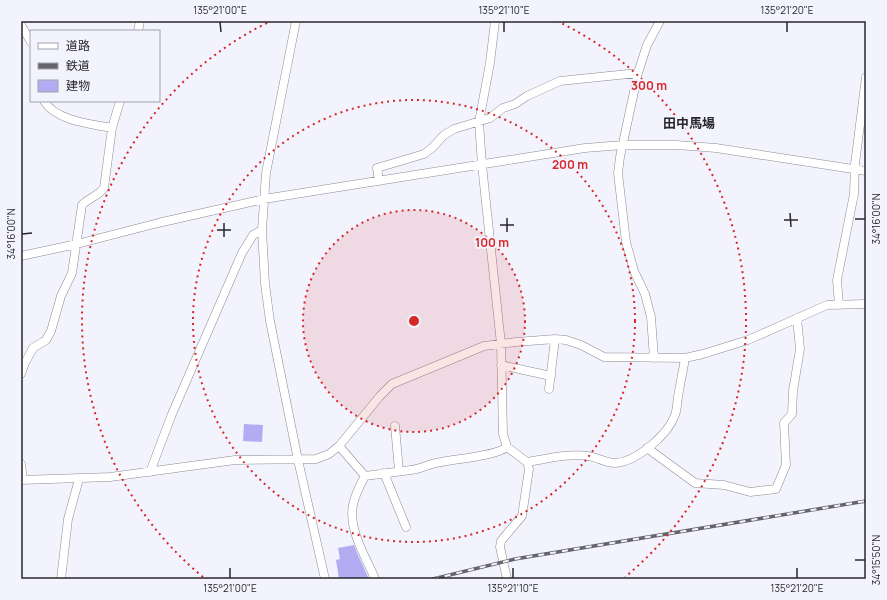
<svg xmlns="http://www.w3.org/2000/svg" width="887" height="600" font-family="Manrope,'Noto Sans JP',sans-serif">
  <style>
    .building { fill: #b4acf3 }
    .lines { fill: none; stroke-linecap: round; stroke-linejoin: round }
    .minor-casing { stroke: #8b8a94; stroke-width: 9 }
    .minor { stroke: #fff; stroke-width: 8 }
    .rail-casing { stroke: #64646a; stroke-width: 3.5 }
    .rail { stroke: #f3f3fe; stroke-width: 2; stroke-dasharray: 6; stroke-linecap: butt }
    .ticks { fill: none; stroke: #27272b; stroke-width: 1.5 }
    .ring { fill: none; stroke: #d62828; stroke-width: 2; stroke-dasharray: 2 4 }
    .labels { text-anchor: middle; stroke-width: 4; stroke-linejoin: round; paint-order: stroke }
    .quarter-label { font-size: 13px; font-weight: bold; fill: #27272b; stroke: #f3f3fe }
    .centre { fill: #d62828; stroke: #f3f3fe; stroke-width: 2 }
    .ring-label { font-size: 12px; text-anchor: middle; font-weight: bold; fill: #d62828; stroke: #f3f3fe; stroke-width: 4; stroke-linejoin: round; paint-order: stroke }
    .neatline { fill: none; stroke: #27272b; stroke-width: 1.5 }
    .ticks-label { font-size: 10px; text-anchor: middle; fill: #27272b }
  </style>
  <rect width="100%" height="100%" fill="#f3f3fe"/>
  <path class="building" d="M244,424L263,425L262,442L243,441Z
    M354,545L358,555L369,579H339L336,560L340,559L338,548Z"/>
  <g class="lines">
    <defs>
      <path id="minor" d="M296,21L266,173L262,230L265,284L270,321L298,460L325,579
        M495,21L490,63L479,122L482,165L501,344L503,434L507,447L527,462L529,469L522,516L501,541L500,547L507,579
        M21,25L31,42
        M138,31L140,21
        M44,101C56,121 92,124 112,128
        M379,181L377,168L424,154L432,148L444,135L454,129L490,118L503,108L515,104L527,96L560,81L638,73
        M21,256L77,244L158,223L264,199L585,148L623,145H677L716,148L866,171
        M839,305L837,280L854,194L855,164L866,77
        M654,358L651,317L645,294L634,271L626,242L618,173L620,157L638,73L647,45L660,21
        M501,365L551,376
        M21,374L25,363L33,348L46,340L51,331L61,296L72,273L82,205C89,198 98,196 104,188L112,128L120,101
        M549,389L555,339
        M395,426L399,471
        M339,446L365,476C380,474 395,472 411,470C421,469 431,463 441,462C456,459 496,456 507,447
        M647,448L695,483L724,485L750,492L776,489L786,465L784,423L792,414L793,391L800,349L797,318
        M527,462C547,459 569,453 588,456C597,457 605,463 615,463C636,462 668,435 675,415C677,410 677,403 678,397C680,384 683,371 685,358
        M21,464L23,480
        M150,472L172,414L242,253L253,235L262,230
        M384,473L406,527
        M365,476C360,485 355,495 353,505C348,530 366,557 375,579
        M21,480L110,477L235,460L316,459L329,454L339,446L380,396L392,384L484,346L516,342L555,339L566,340L581,345L604,357L685,358L703,354L748,340L827,305L866,304
        M61,579L68,519L79,479"/>
    </defs>
    <use href="#minor" class="minor-casing"/>
    <use href="#minor" class="minor"/>
    <defs>
      <path id="rail" d="M433,579L515,559L866,501"/>
    </defs>
    <use href="#rail" class="rail-casing"/>
    <use href="#rail" class="rail"/>
  </g>
  <path class="ticks" d="M220,22L221,32M504,22V32M787,22V32M790,213L791,227M507,218V232M855,219H865M784,220H798M224,223V237M500,225H514M217,230H231M22,234L32,233M855,560H865M230,568V578M513,568V578M797,568V578"/>
  <circle cx="414" cy="321" r="111" fill="#d62828" fill-opacity=".12"/>
  <g class="ring">
    <circle cx="414" cy="321" r="111"/>
    <circle cx="414" cy="321" r="221"/>
    <path d="M203 577A332 332 0 0 1 271 21M557 21A332 332 0 0 1 625 577"/>
  </g>
  <g class="labels">
    <g class="quarter-label">
      <text x="689" y="128">田中馬場</text>
    </g>
  </g>
  <circle cx="414" cy="321" r="6" class="centre"/>
  <g class="ring-label">
    <text x="649" y="90">300 m</text>
    <text x="570" y="169">200 m</text>
    <text x="492" y="247">100 m</text>
  </g>
  <rect width="887" height="600" fill="none" stroke="#f3f3fe" stroke-width="44"/>
  <rect x="30" y="30" width="130" height="72" fill="#f3f3fe" stroke="#a1a1aa"/>
  <rect x="38" y="43" width="20" height="6" fill="#ffffff" stroke="#a1a1aa"/>
  <text x="66" y="50" font-size="12" fill="#27272b">道路</text>
  <rect x="38" y="63" width="20" height="6" fill="#64646a" stroke="#a1a1aa"/>
  <text x="66" y="70" font-size="12" fill="#27272b">鉄道</text>
  <rect x="38" y="80" width="20" height="12" fill="#b4acf3" stroke="#a1a1aa"/>
  <text x="66" y="90" font-size="12" fill="#27272b">建物</text>
  <rect x="22" y="22" width="843" height="556" class="neatline"/>
  <g class="ticks-label">
    <text x="220" y="14">135°21'00"E</text>
    <text x="504" y="14">135°21'10"E</text>
    <text x="787" y="14">135°21'20"E</text>
    <text transform="translate(876 219) rotate(-90)" y="4">34°16'00"N</text>
    <text transform="translate(11 234) rotate(-90)" y="4">34°16'00"N</text>
    <text transform="translate(876 560) rotate(-90)" y="4">34°15'50"N</text>
    <text x="230" y="592">135°21'00"E</text>
    <text x="513" y="592">135°21'10"E</text>
    <text x="797" y="592">135°21'20"E</text>
  </g>
</svg>
